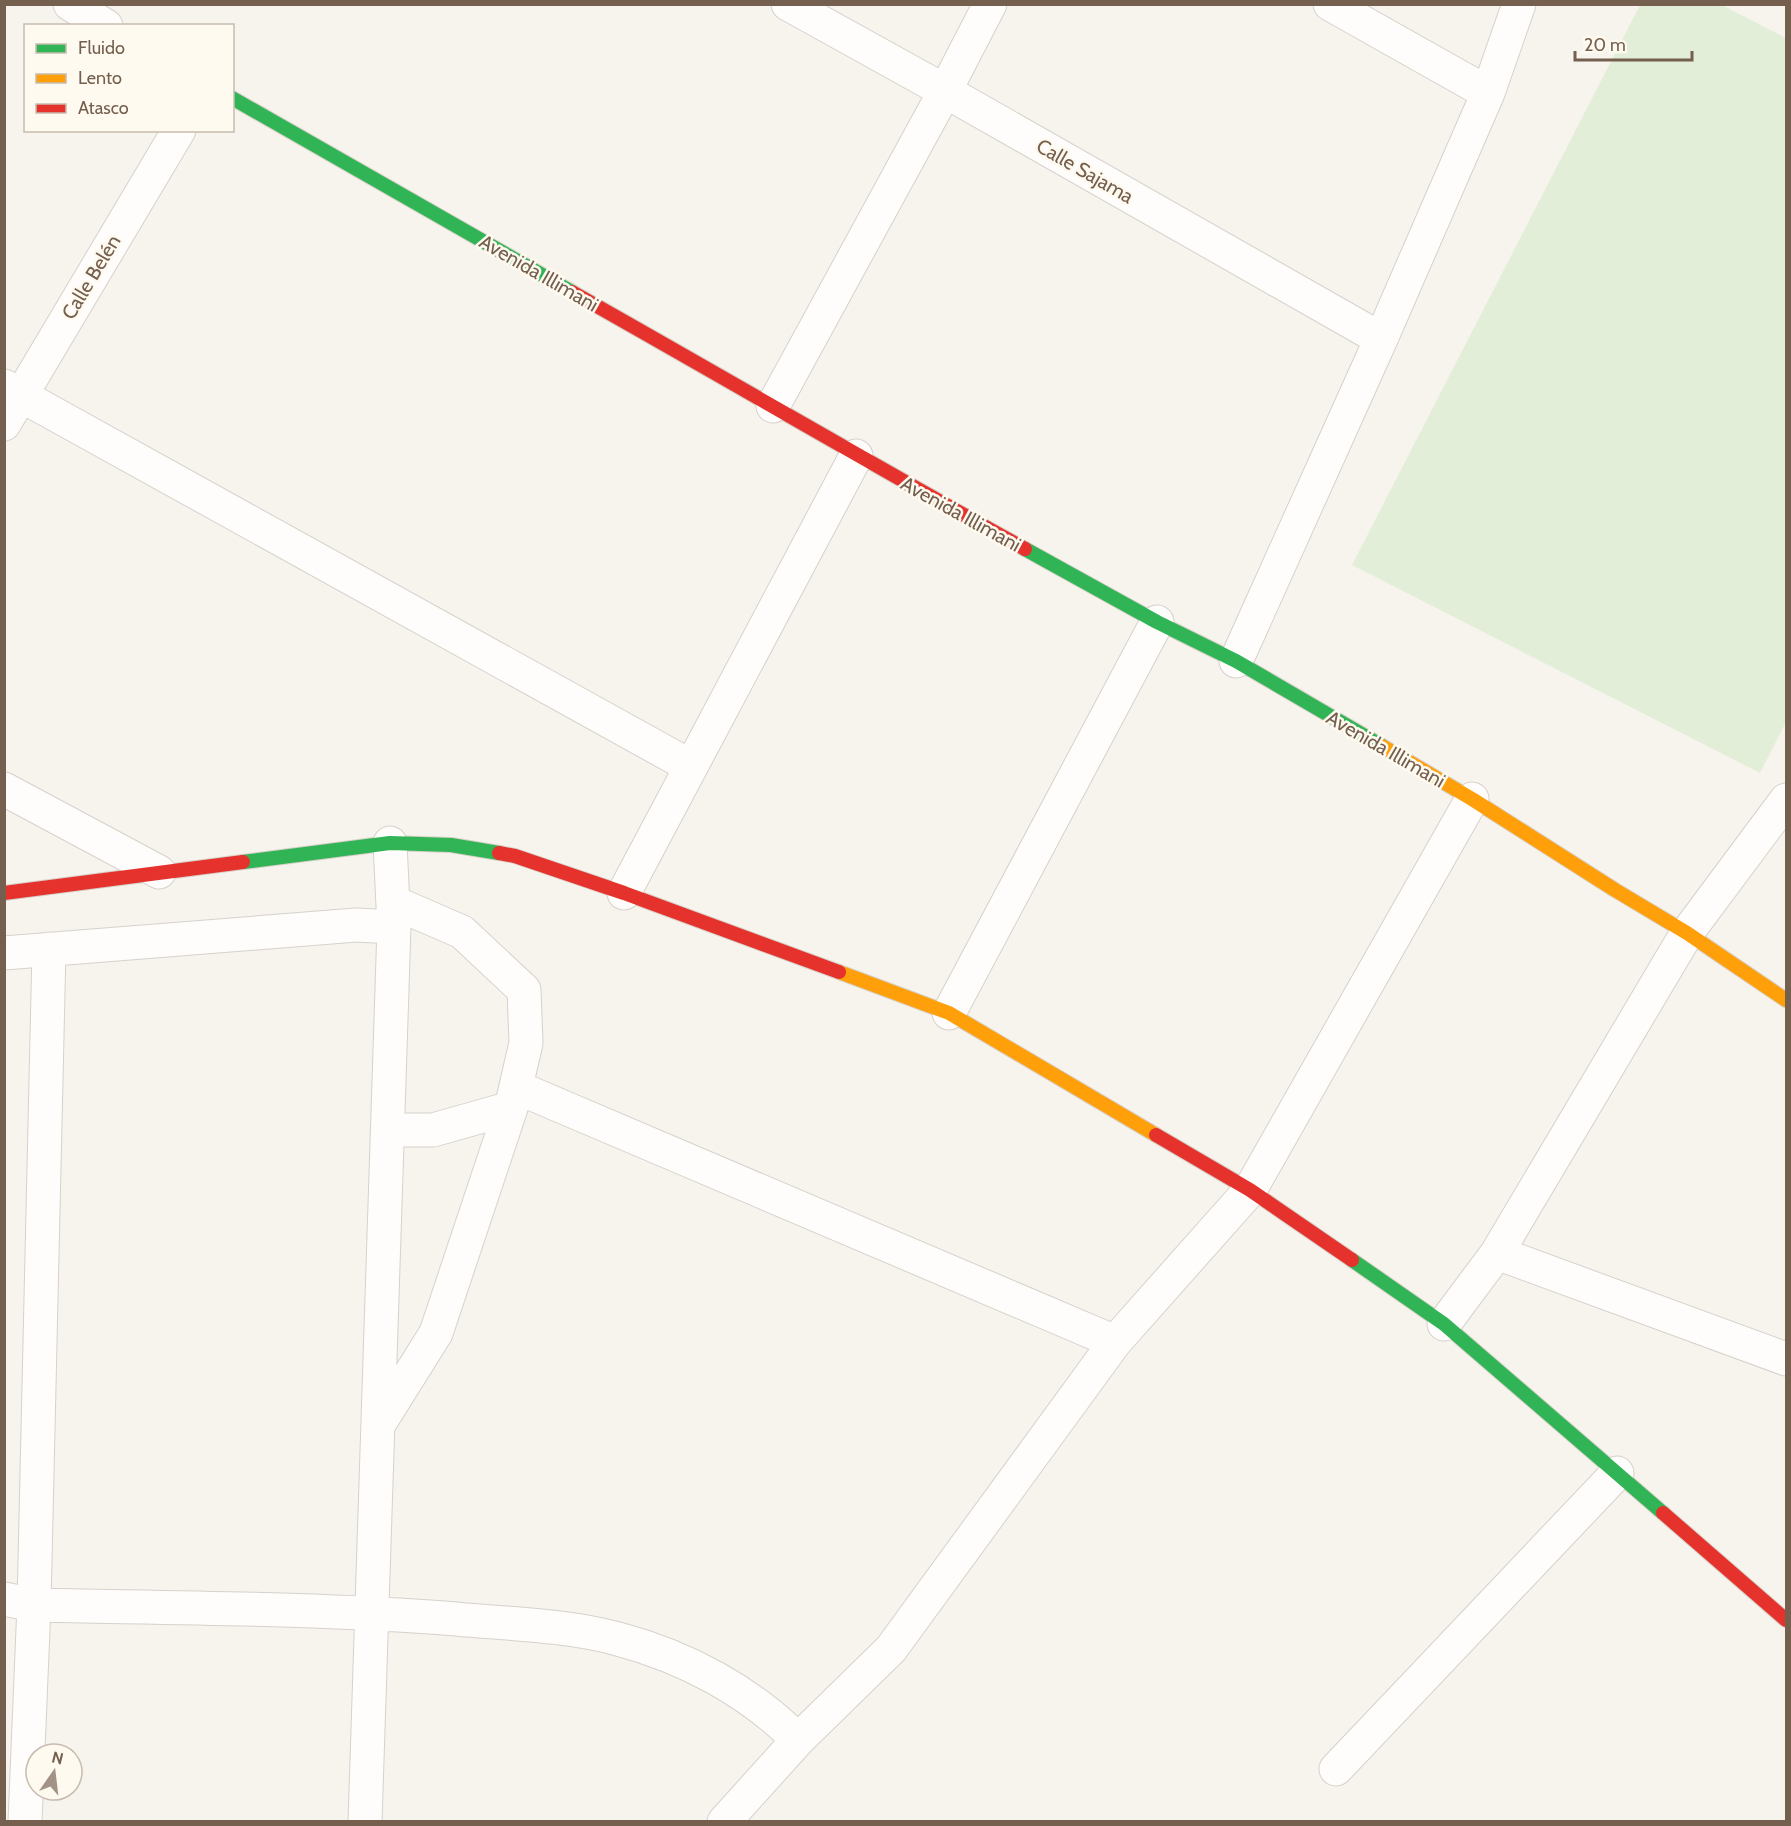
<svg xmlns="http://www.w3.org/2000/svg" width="1791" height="1826" font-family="Cabin,sans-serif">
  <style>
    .green { fill: #e3eed9 }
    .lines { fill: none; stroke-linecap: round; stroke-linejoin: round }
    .street-casing { stroke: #d6d1cb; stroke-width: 35 }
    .fast-casing { stroke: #d6d0c8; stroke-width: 16 }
    .slow-casing { stroke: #d6d0c8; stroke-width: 16 }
    .jam-casing { stroke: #d6d0c8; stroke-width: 16 }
    .street { stroke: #fefdfc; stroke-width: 33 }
    .fast { stroke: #30b455; stroke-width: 14 }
    .slow { stroke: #ff9f0a; stroke-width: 14 }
    .jam { stroke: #e5322d; stroke-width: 14 }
    .labels { text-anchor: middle; stroke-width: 5; stroke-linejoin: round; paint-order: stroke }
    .street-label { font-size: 20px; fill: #755f4e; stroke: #fefaf0 }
  </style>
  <rect width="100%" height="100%" fill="#f7f4ed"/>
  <path class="green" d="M1640,5H1722L1786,38V722L1760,773L1352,565Z"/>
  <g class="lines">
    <defs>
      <path id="street" d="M70,4L106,26
        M788,4L945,91L1381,339
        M1330,4L1488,93
        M4,386L690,766
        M773,406L945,91L990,4
        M4,424L179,130
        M1236,661L1381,339L1488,93L1519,4
        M4,789L159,872
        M624,893L856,456
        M4,953L356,925L394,927
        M949,1013L1157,622
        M516,1087L1115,1342
        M388,1130H433L511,1108
        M1497,1253L1786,1359
        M1444,1324L1497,1253L1687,933L1786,800
        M379,1424L436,1333L511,1108L526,1043L524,990L462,932L393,902
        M4,1599L34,1605C175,1608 316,1608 456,1619C510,1624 566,1625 618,1639C686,1657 749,1691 798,1740
        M1336,1769L1617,1473
        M25,1822L34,1605L49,949
        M365,1822L394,927L390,843
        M724,1822L798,1740L891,1649L1115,1342L1250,1190L1472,799"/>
      <path id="fast" d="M232,98L572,292
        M1025,549L1157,622L1236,661L1382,746
        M243,862L390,843L451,845L499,853
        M1352,1260L1444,1324L1663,1513"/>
      <path id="slow" d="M1382,746L1472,799L1615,890L1687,933L1786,1000
        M839,972L949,1013L1156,1135"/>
      <path id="jam" d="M572,292C723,377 873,465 1025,549
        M499,853L515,856L624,893L839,972
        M4,893L243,862
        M1156,1135L1250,1190L1352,1260
        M1663,1513L1786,1620"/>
    </defs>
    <use href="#street" class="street-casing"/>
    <use href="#fast" class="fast-casing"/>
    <use href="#slow" class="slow-casing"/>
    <use href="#jam" class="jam-casing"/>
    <use href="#street" class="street"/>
    <use href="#fast" class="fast"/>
    <use href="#slow" class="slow"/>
    <use href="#jam" class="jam"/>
  </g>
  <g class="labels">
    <g class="street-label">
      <text transform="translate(1085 171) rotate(30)" y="7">Calle Sajama</text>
      <text transform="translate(539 273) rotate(30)" y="7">Avenida Illimani</text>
      <text transform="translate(91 277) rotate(-59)" y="7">Calle Belén</text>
      <text transform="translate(961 514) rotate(29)" y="7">Avenida Illimani</text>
      <text transform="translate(1386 749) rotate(30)" y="7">Avenida Illimani</text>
    </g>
  </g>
  <rect width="1791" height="1826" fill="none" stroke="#755f4e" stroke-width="12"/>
  <rect x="24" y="24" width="210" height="108" fill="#fefaf0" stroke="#c7bcaf" stroke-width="1.5"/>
  <rect x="36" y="44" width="30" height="9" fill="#30b455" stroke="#c7bcaf" stroke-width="1.5"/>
  <text x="78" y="54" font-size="18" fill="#755f4e">Fluido</text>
  <rect x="36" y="74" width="30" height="9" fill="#ff9f0a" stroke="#c7bcaf" stroke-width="1.5"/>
  <text x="78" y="84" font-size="18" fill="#755f4e">Lento</text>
  <rect x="36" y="104" width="30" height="9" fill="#e5322d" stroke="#c7bcaf" stroke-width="1.5"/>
  <text x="78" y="114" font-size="18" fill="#755f4e">Atasco</text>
  <g transform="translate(54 1772) rotate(14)"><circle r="28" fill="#fefaf0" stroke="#c7bcaf" stroke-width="1.5"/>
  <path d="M0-4.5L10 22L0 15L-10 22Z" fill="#a29386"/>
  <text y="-9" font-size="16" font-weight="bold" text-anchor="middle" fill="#755f4e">N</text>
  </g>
  <path d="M1575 51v9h117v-9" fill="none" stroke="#755f4e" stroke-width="3"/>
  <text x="1584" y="51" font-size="18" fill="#755f4e" stroke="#fefaf0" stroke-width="4.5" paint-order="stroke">20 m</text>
</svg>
